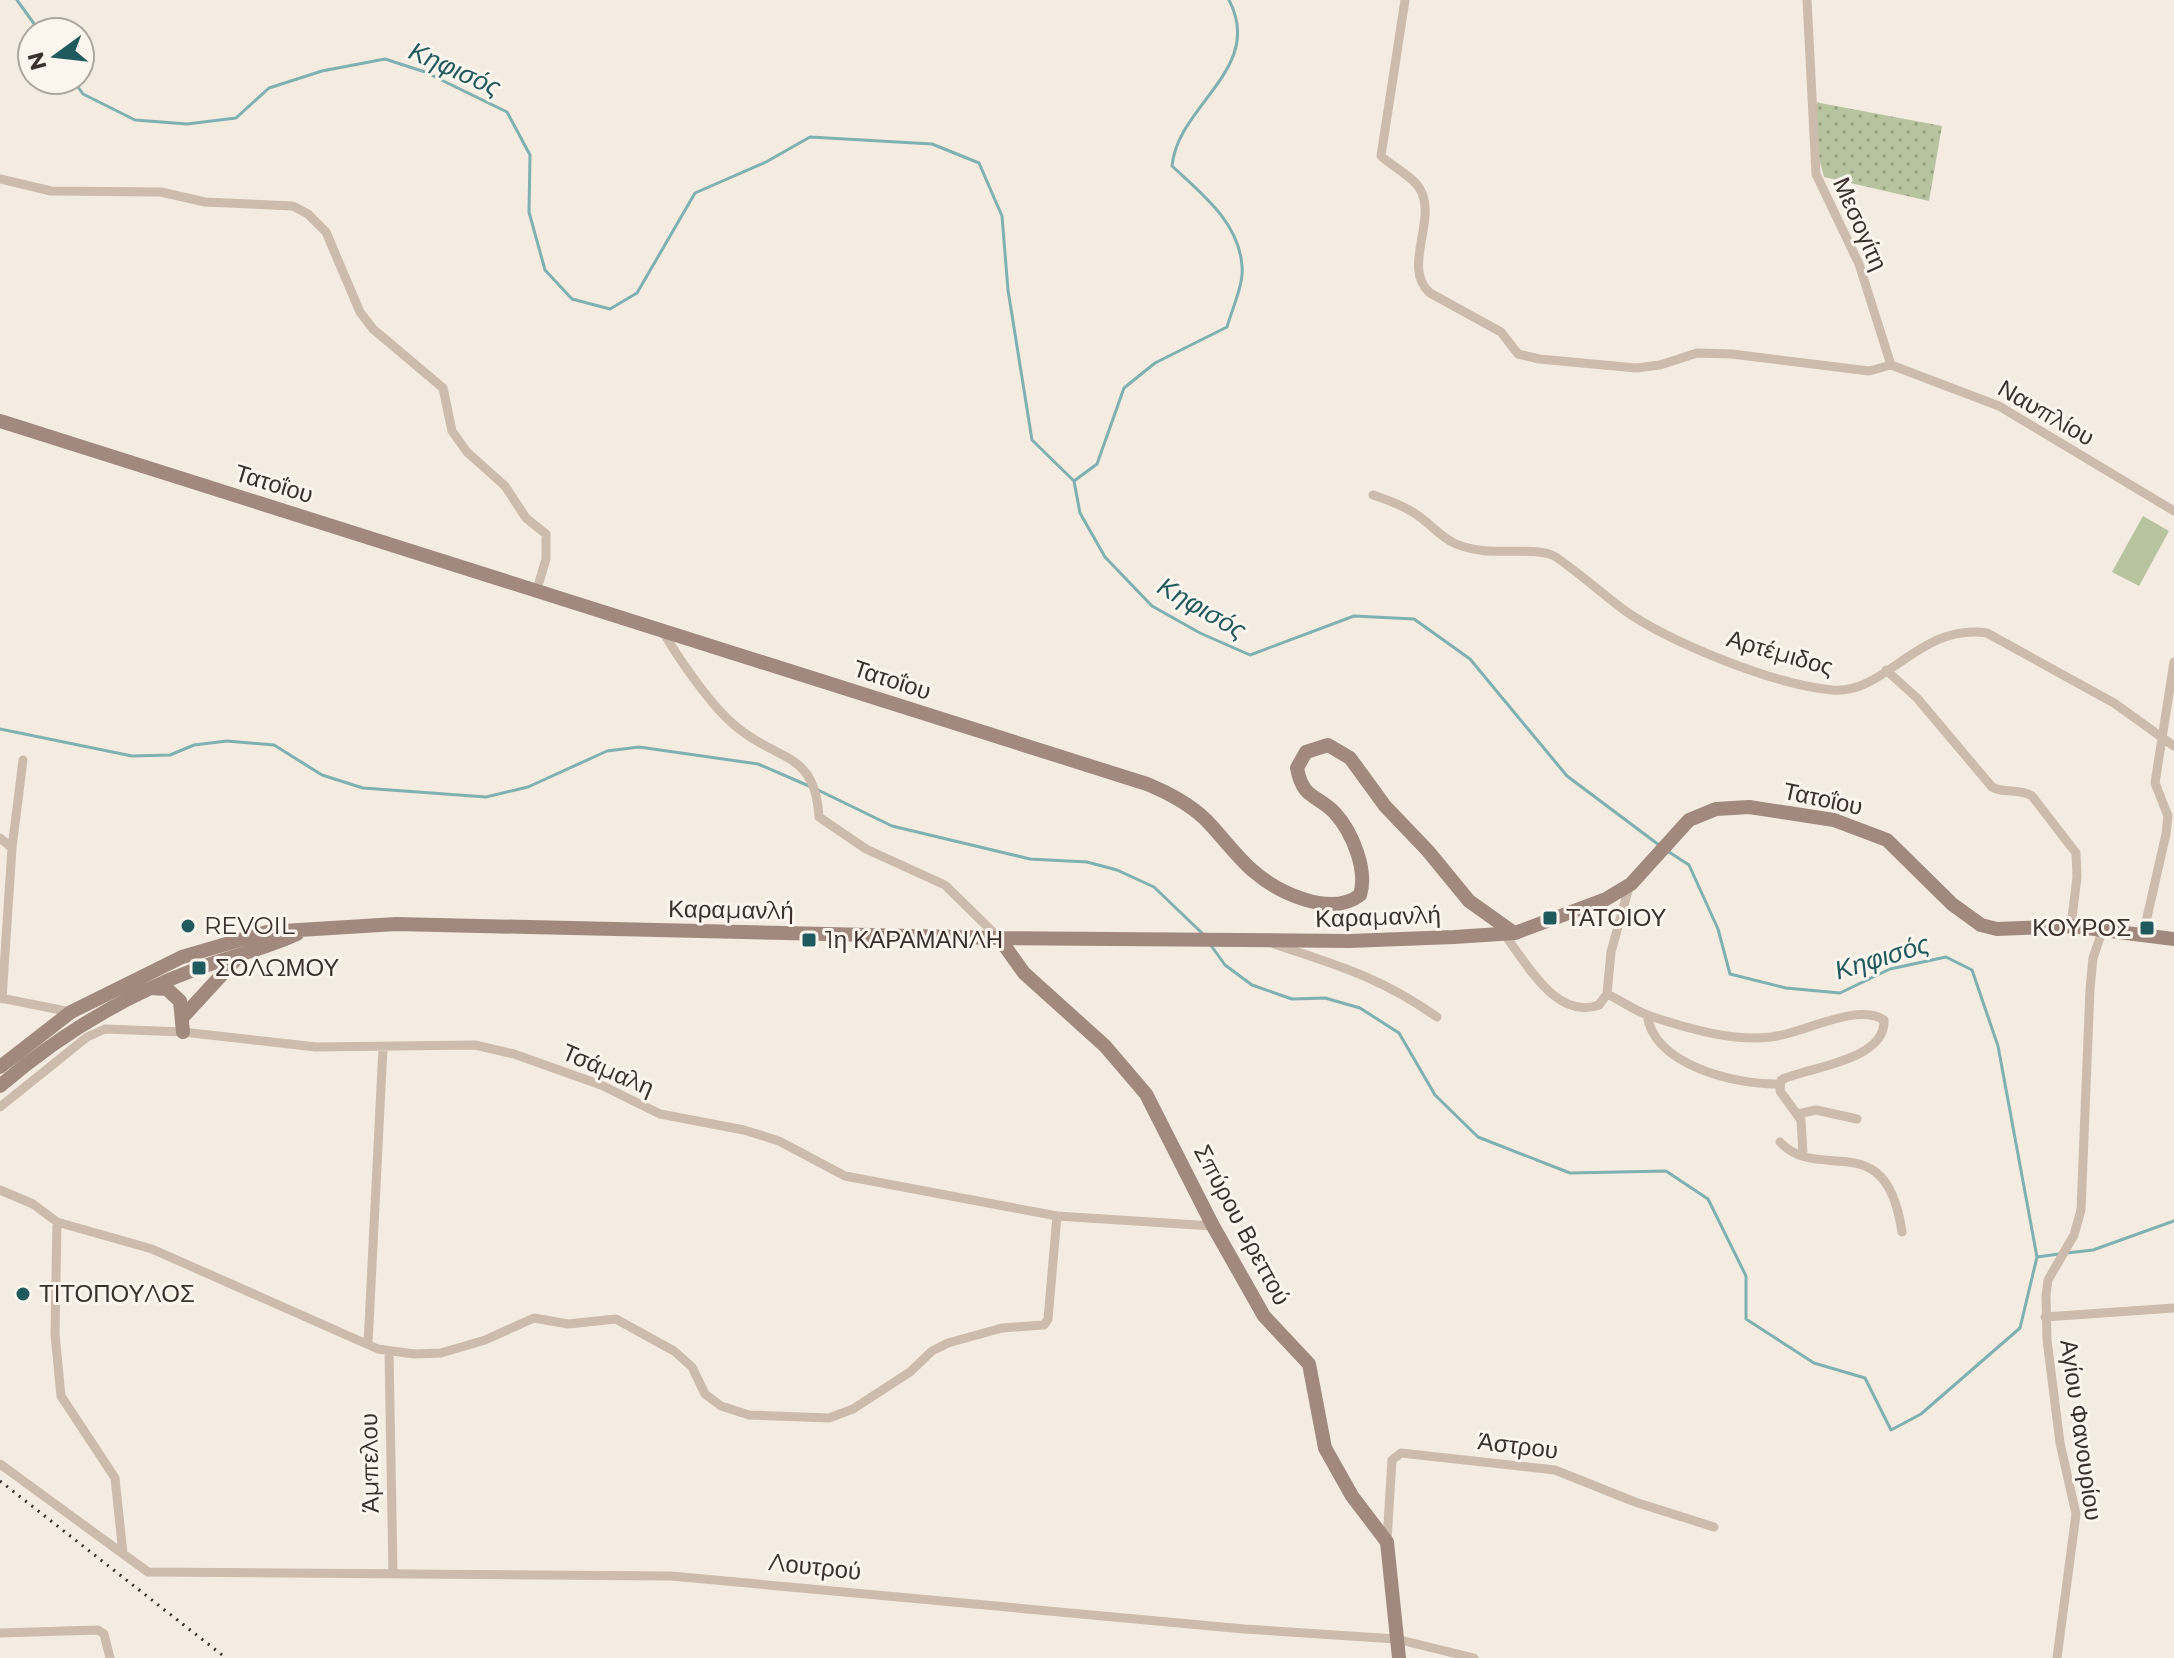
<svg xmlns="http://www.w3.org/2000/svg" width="2174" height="1658" font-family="Montserrat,sans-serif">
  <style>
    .grass { fill: url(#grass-dots) }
    .garden { fill: #b8c4a0 }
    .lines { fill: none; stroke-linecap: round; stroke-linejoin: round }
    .stream { stroke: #7fb0b2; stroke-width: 3 }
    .street { stroke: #cdbbac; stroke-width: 9 }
    .secondary { stroke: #a18a7d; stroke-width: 14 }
    .rail { stroke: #3b302b; stroke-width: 3; stroke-dasharray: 2 6; stroke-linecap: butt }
    .poi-dot { fill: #1f5a5e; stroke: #fbf5ee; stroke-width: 3 }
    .labels { text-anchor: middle; stroke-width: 6; stroke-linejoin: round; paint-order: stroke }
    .street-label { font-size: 24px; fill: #3b302b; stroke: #fbf5ee }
    .poi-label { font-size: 24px; fill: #3b302b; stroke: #fbf5ee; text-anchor: start }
    .water-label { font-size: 26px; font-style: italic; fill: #1f5a5e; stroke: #fbf5ee }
  </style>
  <defs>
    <pattern id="grass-dots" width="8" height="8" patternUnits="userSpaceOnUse" patternTransform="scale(2)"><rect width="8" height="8" fill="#b8c4a0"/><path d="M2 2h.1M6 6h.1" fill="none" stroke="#97a083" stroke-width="1.8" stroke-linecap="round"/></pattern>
  </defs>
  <rect width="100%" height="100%" fill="#f4ebe1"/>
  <path class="grass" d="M1815,102L1942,126L1929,201L1824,177L1817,151Z"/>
  <path class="garden" d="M2143,516L2169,531L2139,586L2112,572Z"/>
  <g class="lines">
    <path class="stream" d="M17,0L40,32
      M73,80L83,94L135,120L187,124L236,118L269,88L322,71L385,59L425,72L507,112L530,155L529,212L545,270L572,299L610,309L637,293L695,193L766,162L810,137L932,144L979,163L1002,216L1008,290L1032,440L1074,481L1080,513L1105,557L1152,606L1200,633L1250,655L1354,616L1414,619L1470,659L1567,776L1659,845
      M1074,481L1097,464L1124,388L1155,363L1227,327C1232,309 1244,284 1242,266C1239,222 1201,193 1172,166C1178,104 1265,69 1229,0
      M0,729L132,756L170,755L194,745L227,741L274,745L322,775L363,788L486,797L528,787L607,751L639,747L758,764L809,786
      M816,789L892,826L1030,859L1087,862L1117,870L1154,887L1203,934
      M1669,852L1689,865L1718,929L1730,974L1786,988L1840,993L1890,969L1946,957L1972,970L1998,1046L2037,1257L2059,1254
      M1210,944L1225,965L1252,985L1292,999L1325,998L1360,1008L1399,1033L1435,1095L1478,1137L1570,1173L1666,1171L1708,1199L1746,1276V1319L1814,1363L1865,1378L1891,1430L1921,1414L2020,1328L2037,1257
      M2067,1253L2093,1250L2174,1221"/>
    <path class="street" d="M1405,0L1381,156C1392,166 1413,177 1420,189C1438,220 1401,268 1430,293L1501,332L1518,354L1539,359L1636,368L1660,365L1697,353L1732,354L1869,371L1891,365
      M1807,0L1816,174L1859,264L1891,365
      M0,179L51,191L161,192L205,202L293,206L308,214L326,232L360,312L373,329L443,388L452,431L467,452L505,486L526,518L546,534V559L537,589
      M1891,365L1999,406L2174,511
      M1373,495C1388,500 1405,506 1417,515C1431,524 1440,537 1456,544C1490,558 1525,546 1552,555C1560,557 1611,601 1624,610C1671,643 1775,685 1832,690C1886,695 1918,623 1987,633L2114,703L2174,746
      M662,630C678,658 713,709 738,728C779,762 815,751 819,817L866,849L945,885L998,937
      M1886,670L1917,698L1992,787C2004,794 2019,788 2032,796L2076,853L2077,877L2071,926
      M0,838L12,848L2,999
      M12,848L23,760
      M1504,934C1526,962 1556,1021 1599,1005L1607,994L1611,952L1629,887
      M2143,935L2166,834L2168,816L2155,783L2174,662
      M1274,944C1339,966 1380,977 1437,1017
      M1607,994C1620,1000 1637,1012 1650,1016C1686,1028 1733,1042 1771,1037C1802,1034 1857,1002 1884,1020C1886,1061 1808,1067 1781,1080L1780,1091L1801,1120L1803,1154
      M0,998L71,1012
      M1647,1015C1654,1065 1735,1085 1779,1084
      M0,1107L87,1037L105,1029L183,1032L316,1047L475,1045L514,1054L601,1085L660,1114L744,1130L779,1141L845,1176L1057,1216L1213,1226
      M1798,1114L1816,1110L1857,1119
      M1780,1142C1821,1185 1886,1123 1902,1232
      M0,1190L33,1204L57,1222L152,1249L378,1349L414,1354L441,1353L485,1340L534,1318L568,1324L616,1319L674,1351L692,1367L705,1394L721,1406L749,1415L829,1418L853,1409L910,1372L932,1351L948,1343L1002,1328L1044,1325L1048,1319L1057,1216
      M57,1222L55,1334L61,1396L115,1478L123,1554
      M2045,1317L2174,1308
      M368,1344L383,1048
      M389,1351L393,1574
      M0,1464L148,1572L671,1576L1244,1629L1396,1639L1474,1658
      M1387,1540L1392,1460L1401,1453L1555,1470L1635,1502L1714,1527
      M0,1633L98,1630L104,1634L110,1658
      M2057,1658L2076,1514L2060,1443L2047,1340L2046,1296L2048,1280L2074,1235L2081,1210L2090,989L2093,958L2103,929"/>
    <path class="secondary" d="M0,421L1147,784C1169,793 1188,803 1205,819C1221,835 1235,855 1252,870C1277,892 1330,918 1360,895C1368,870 1352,832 1335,813C1317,794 1303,800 1297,768L1306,752L1328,745L1350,758L1385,806L1428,851L1469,901L1514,933
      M999,938L1024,973L1105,1046L1146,1094L1213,1226L1264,1316L1309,1364L1325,1448L1352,1496L1387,1542L1399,1658
      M151,988L167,989L180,1001L183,1032
      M182,1018L239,956
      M0,1067L71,1012L182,957L267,932L396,924L999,938L1349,941L1454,937L1515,933L1606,899L1631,884L1689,820L1716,809L1749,807L1834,820L1887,840L1952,904L1981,925L1997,929L2071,926L2174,939
      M0,1086C59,1035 125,995 199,968C231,956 265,949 297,934"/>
    <path class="rail" d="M0,1481L226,1658"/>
  </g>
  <g class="poi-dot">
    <rect x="1542" y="910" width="16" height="16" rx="4"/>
    <circle cx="188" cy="926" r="8"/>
    <rect x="2139" y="920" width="16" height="16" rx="4"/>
    <rect x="801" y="932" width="16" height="16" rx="4"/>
    <rect x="191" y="960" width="16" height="16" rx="4"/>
    <circle cx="23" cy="1294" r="8"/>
  </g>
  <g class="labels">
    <g class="street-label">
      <text transform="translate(1860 224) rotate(66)" y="8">Μεσογίτη</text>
      <text transform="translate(2046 413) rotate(30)" y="8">Ναυπλίου</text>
      <text transform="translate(274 484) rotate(17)" y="8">Τατοΐου</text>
      <text transform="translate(1780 653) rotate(16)" y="8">Αρτέμιδος</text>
      <text transform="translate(892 680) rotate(18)" y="8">Τατοΐου</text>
      <text transform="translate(1823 799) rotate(12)" y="8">Τατοΐου</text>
      <text transform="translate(731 910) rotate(1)" y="8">Καραμανλή</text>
      <text transform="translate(1378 917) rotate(-2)" y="8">Καραμανλή</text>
      <text transform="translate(608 1070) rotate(23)" y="8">Τσάμαλη</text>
      <text transform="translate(1242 1225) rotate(62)" y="8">Σπύρου Βρεττού</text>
      <text transform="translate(2081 1430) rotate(82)" y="8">Αγίου Φανουρίου</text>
      <text transform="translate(1518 1446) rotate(7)" y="8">Άστρου</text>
      <text transform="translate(370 1463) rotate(-91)" y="8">Άμπελου</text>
      <text transform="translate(815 1567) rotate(6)" y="8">Λουτρού</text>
    </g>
    <g class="poi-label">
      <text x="1566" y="926">ΤΑΤΟΙΟΥ</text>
      <text x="204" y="934">REVOIL</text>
      <text x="2131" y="936" text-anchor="end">ΚΟΥΡΟΣ</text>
      <text x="825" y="948">1η ΚΑΡΑΜΑΝΛΗ</text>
      <text x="215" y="976">ΣΟΛΩΜΟΥ</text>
      <text x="39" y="1302">ΤΙΤΟΠΟΥΛΟΣ</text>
    </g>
    <g class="water-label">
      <text transform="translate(455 69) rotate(24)" y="9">Κηφισός</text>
      <text transform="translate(1202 608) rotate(30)" y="9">Κηφισός</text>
      <text transform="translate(1882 957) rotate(-17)" y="9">Κηφισός</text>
    </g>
  </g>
  <g transform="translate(56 56) rotate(255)"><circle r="38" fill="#fbf5ee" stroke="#aea6a0" stroke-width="2"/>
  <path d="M0-6L14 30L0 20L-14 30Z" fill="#1f5a5e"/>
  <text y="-12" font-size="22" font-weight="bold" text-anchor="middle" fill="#3b302b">N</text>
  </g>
</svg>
